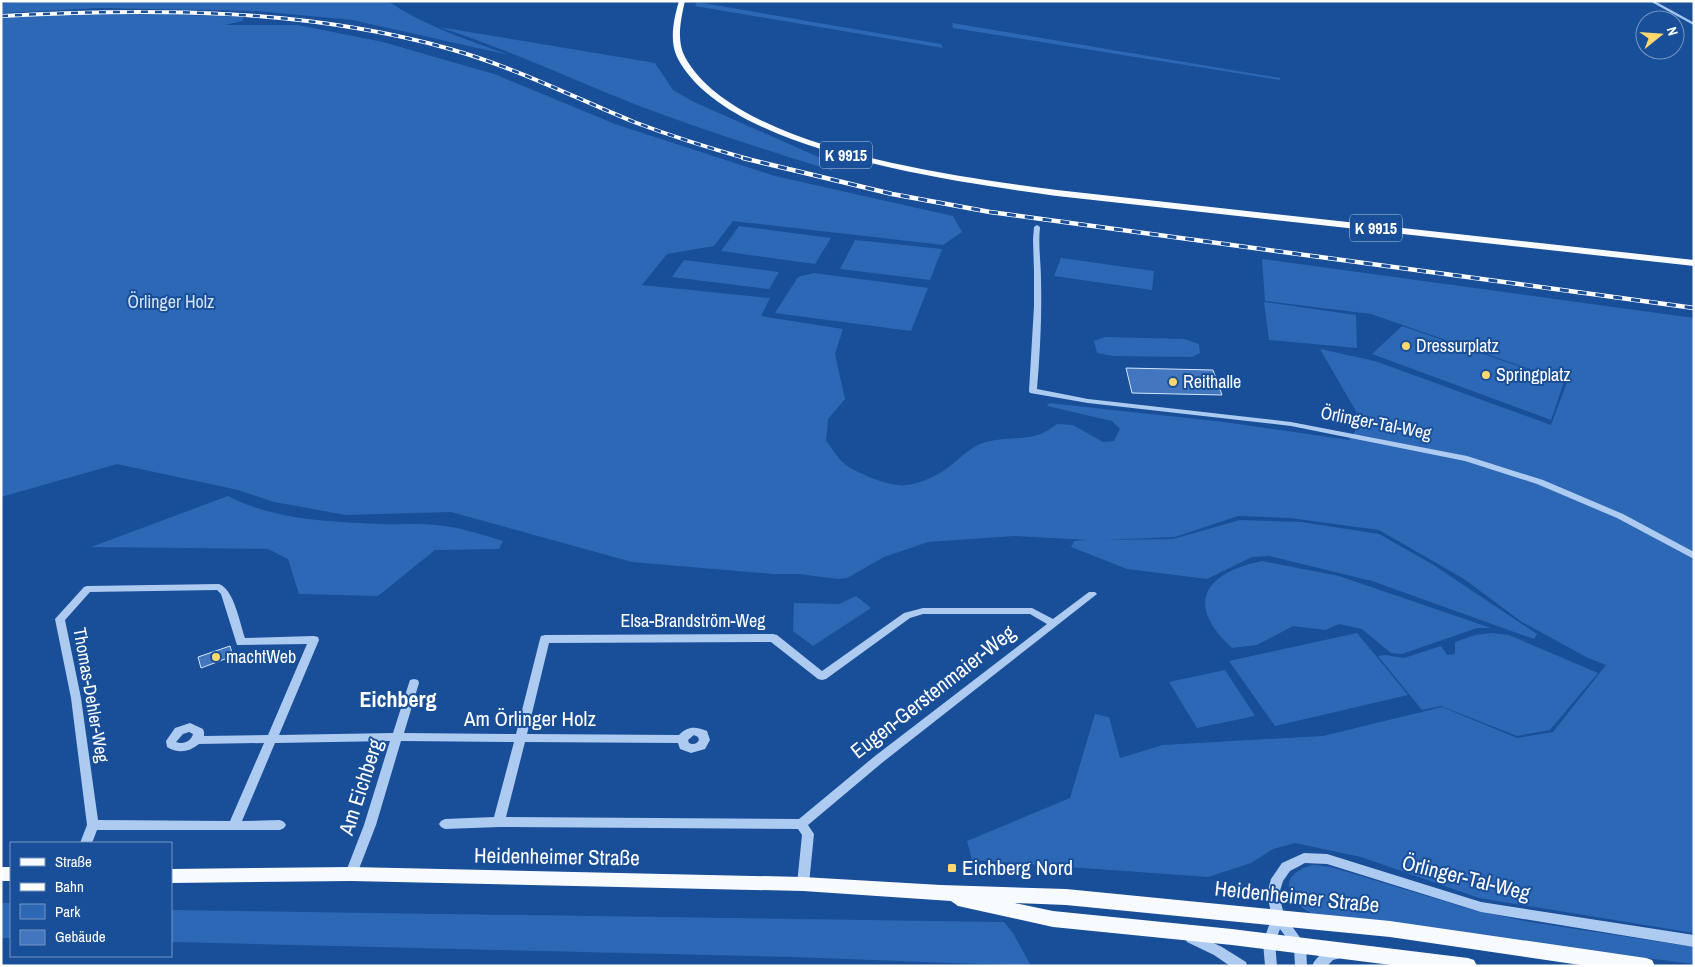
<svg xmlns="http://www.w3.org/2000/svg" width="1695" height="967" font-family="'Archivo Narrow',sans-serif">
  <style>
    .green { fill: #2d68b6 }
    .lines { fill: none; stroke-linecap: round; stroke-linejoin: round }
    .stream { stroke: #a0c5f3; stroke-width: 2.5 }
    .building { fill: #4277bf; stroke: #d5e6fc }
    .minor { fill: #adcbf1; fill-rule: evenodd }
    .major { fill: #f7faff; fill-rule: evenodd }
    .rail-far1-casing { stroke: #fff; stroke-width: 4 }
    .rail-casing { stroke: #fff; stroke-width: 4.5 }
    .rail-far1 { stroke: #194e98; stroke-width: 2.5; stroke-dasharray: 7; stroke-linecap: butt }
    .rail { stroke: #194e98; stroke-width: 3; stroke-dasharray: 9; stroke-linecap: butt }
    .poi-dot { fill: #ffd76d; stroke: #194e98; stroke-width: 2 }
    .labels { text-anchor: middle; stroke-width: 4; stroke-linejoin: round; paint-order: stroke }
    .shield { fill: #194e98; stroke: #bacae0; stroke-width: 1 }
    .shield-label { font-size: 16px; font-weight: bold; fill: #fff }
    .park-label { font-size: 18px; fill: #d5e6fc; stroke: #194e98 }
    .poi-label { font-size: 18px; fill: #fff; stroke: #194e98; text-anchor: start }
    .street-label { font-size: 18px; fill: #fff; stroke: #194e98 }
    .near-street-label { font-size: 21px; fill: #fff; stroke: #194e98 }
    .near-poi-label { font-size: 21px; fill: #fff; stroke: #194e98; text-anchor: start }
    .near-neighbourhood-label { font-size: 22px; font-weight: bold; fill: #fff; stroke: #194e98 }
  </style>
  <rect width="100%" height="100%" fill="#194e98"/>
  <path class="green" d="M18,1H388C424,26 468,40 509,55L352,20L257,11L100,8L1,13V4Z
    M697,2L941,44L943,48L695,6Z
    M127,13L244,17L242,21L225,25H298L383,42L494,74L615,124L775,176L953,216L962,232L943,245L733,221L714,246L667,254L642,285L770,298L761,316L843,329L835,354L845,399L828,419L826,441C832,448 838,459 846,465C859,474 892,488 907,485C917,484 935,477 943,471C956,463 966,450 980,444C1010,433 1030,446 1057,424L1073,425L1103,442L1114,441L1120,429L1112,421L1047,406L1049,403L1224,422L1349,440L1364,418L1357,413L1320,349L1375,361L1551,425L1567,382L1371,314L1265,301L1262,259L1694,318V933L1479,898L1361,857L1295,843L1273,849L1251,863L1208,877L972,860L967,841L1070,798L1095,714L1109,717L1120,758L1163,745L1323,736L1442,707L1517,738L1553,732L1606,665L1588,658L1522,622L1464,579L1379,530L1290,518L1238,516L1175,537L1102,540L1173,539L1240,520L1301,522L1379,534L1432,564L1537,634L1534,639L1372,581L1269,556L1252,557L1207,579L1127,569L1071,547L1074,541L1087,540L1014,536L928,542L884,557L847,578L838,579L799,574H774L632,562L451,512L346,515L274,502L238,490L117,464L1,497V17Z
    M952,23L1280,78V80L953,28Z
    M439,27L655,63L673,90L694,102L825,160L833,171C767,150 702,130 637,105C571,79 507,49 439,27Z
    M739,226L831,238L815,264L721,251Z
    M855,240L942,249L930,280L840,269Z
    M1061,258L1154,271L1152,290L1054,276Z
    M684,260L779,272L769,289L672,277Z
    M814,273L928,288L911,331L775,313L798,277Z
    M1264,302L1356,315L1357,348L1269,340Z
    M1402,326L1564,382L1551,420L1372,354Z
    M1105,337L1184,339L1199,344L1200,353L1192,357L1113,356L1097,353L1094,341Z
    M228,496C273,520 332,522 382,524C400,525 418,523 436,525C459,527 480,534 503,541L499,549L435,550L378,596L299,594L288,559L268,549L91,547Z
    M1262,561L1339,576L1491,628H1477L1402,654L1391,653L1362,629L1339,624L1325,630L1293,626L1257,645L1232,648C1184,604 1204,573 1262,561Z
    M856,596L871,608L813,646L793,631L794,603L839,604Z
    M1357,633L1408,695L1275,726L1229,661Z
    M1491,633L1509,635L1598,673L1550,730L1517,736L1441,706L1422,710L1378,656L1385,655L1404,658L1441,646L1447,655L1455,654V642L1475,635Z
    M1225,670L1255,716L1197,728L1169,682Z
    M1314,865L1331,867L1473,910L1530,922L1694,947V964L1320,917C1289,907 1272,874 1314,865Z
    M1,903H11V938H1Z
    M171,910L1004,922L1013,933L1031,966L793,957L171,942Z"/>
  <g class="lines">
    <path class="stream" d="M1652,1L1694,24"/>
  </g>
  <path class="building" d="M1126,368L1213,370L1222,395L1132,393Z
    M230,646L233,656L201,668L198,657Z"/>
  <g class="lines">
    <path class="minor" d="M1037,225L1040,227C1038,245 1041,263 1041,281C1042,317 1040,353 1037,389L1088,399L1291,422L1467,456L1543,480L1623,514L1694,552V559L1617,518L1537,484L1465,461L1291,426L1088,403L1030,393L1029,391L1034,306V272L1033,239L1034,227Z
      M219,584C234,589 240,624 245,638L314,636L318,637L319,640L279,735L393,733L409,683L410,680L414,679L418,680L419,683L404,733L516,734L540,639L541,636L545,635L773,634L777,635L822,671L904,613L923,608H1032L1053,619L1089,592H1095L1097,594L883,762L808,825L814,834L809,884L807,888L803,889L799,888L797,884L802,835L798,829L499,827L445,829L441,827L439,824L441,821L445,819L494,817L514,742L401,741L376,825L357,874L355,878L351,879L347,878L345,874L364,825L390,741L275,743L242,821L280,820L284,822L286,825L284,828L280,830H97L92,843H80L87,825L71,698L55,619L84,587L87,586ZM217,590L221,594L237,645L307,644L268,735L204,736V732L203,729L190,723L175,728L166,741L167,747C179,754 189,752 199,744L264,743L230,821L98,820L81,698L65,620L90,592ZM923,614H1030L1047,624L875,756L799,819L506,817L525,742L678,743L680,749L691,753L705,749L710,740L707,731C696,726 687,726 679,735L527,734L549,643L771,642L818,679L822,680L826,679L910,618ZM189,732L193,734C191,741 184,745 176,742L183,734ZM694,735L698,737L699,740C697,744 693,745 689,743L688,740Z
      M1304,853L1327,854L1481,902L1694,935V947L1481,912L1327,864L1305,863L1290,871L1283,881L1279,894L1284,915L1306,946L1307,966H1295L1294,948L1280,929L1275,942L1277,966H1265L1263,942L1272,917L1267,894L1271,879L1282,863Z
      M1191,932L1222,947L1246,962L1247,966H1230L1214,955L1187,942L1185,938L1187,934Z
      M1339,947L1344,949L1345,953L1344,957L1333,960L1327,966H1312C1317,954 1327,950 1339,947Z"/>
    <path class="major" d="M679,1H685C681,18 676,41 685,57C736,150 959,177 1057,190L1694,260V266L1057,196C959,182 725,153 677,57C669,40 674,18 679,1Z
      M1,867H11V881H1Z
      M351,867L803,877L941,885L1066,889L1390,921L1646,958L1652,960L1655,966H1587L1390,937L1066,905L1015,903L1053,911L1232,929L1468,958L1474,960L1477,966H1399L1232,945L1053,927L958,906L951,901L803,891L351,881L171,883V869Z"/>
    <defs>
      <path id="rail-far1" d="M1,16C152,8 304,8 450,49C514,67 573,97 634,122C671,136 709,148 748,159"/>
      <path id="rail" d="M743,158L892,194L990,212L1694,308"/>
    </defs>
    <use href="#rail-far1" class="rail-far1-casing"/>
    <use href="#rail" class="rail-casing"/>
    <use href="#rail-far1" class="rail-far1"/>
    <use href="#rail" class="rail"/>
  </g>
  <g class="poi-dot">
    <circle cx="1406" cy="346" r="5"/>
    <circle cx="1486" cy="375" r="5"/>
    <circle cx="1173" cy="382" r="5"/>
    <circle cx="216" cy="657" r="5"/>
    <rect x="947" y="863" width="10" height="10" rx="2.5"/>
  </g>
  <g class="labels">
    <g class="shield">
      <rect x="820" y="141.5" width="52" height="27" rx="4"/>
      <rect x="1350" y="214.5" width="52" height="27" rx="4"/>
    </g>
    <g class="shield-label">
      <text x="846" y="161">K 9915</text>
      <text x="1376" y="234">K 9915</text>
    </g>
    <g class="park-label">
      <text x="171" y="308">Örlinger Holz</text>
    </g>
    <g class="poi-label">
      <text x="1416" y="352">Dressurplatz</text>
      <text x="1496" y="381">Springplatz</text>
      <text x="1183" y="388">Reithalle</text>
      <text x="226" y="663">machtWeb</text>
    </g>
    <g class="street-label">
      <text transform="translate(1376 423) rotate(11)" y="6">Örlinger-Tal-Weg</text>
      <text x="693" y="627">Elsa-Brandström-Weg</text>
      <text transform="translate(91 695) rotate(80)" y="6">Thomas-Dehler-Weg</text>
    </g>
    <g class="near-street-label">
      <text transform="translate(933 692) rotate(-38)" y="7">Eugen-Gerstenmaier-Weg</text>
      <text x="530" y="726">Am Örlinger Holz</text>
      <text transform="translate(361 787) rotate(-72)" y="7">Am Eichberg</text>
      <text transform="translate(557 857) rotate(1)" y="7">Heidenheimer Straße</text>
      <text transform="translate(1466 878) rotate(14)" y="7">Örlinger-Tal-Weg</text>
      <text transform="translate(1297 897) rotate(6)" y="7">Heidenheimer Straße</text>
    </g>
    <g class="near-poi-label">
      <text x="962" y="875">Eichberg Nord</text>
    </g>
    <g class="near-neighbourhood-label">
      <text x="398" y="707">Eichberg</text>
    </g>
  </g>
  <rect width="1695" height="967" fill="none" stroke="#ffffff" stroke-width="5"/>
  <rect x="10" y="842" width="162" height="115" fill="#194e98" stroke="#7595c1"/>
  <rect x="20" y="858" width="25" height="8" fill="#f7faff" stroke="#7595c1"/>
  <text x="55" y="867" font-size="15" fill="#ffffff">Straße</text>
  <rect x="20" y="883" width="25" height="8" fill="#ffffff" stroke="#7595c1"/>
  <text x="55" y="892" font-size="15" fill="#ffffff">Bahn</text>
  <rect x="20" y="904" width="25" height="15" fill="#2d68b6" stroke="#7595c1"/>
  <text x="55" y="917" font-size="15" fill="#ffffff">Park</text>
  <rect x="20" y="930" width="25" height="15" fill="#4277bf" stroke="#7595c1"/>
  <text x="55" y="942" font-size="15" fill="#ffffff">Gebäude</text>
  <g transform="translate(1660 35) rotate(73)"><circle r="24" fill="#194e98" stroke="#7595c1"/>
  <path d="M0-4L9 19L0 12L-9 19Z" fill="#ffd76d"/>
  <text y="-8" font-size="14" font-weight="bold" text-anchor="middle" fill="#ffffff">N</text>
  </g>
</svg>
